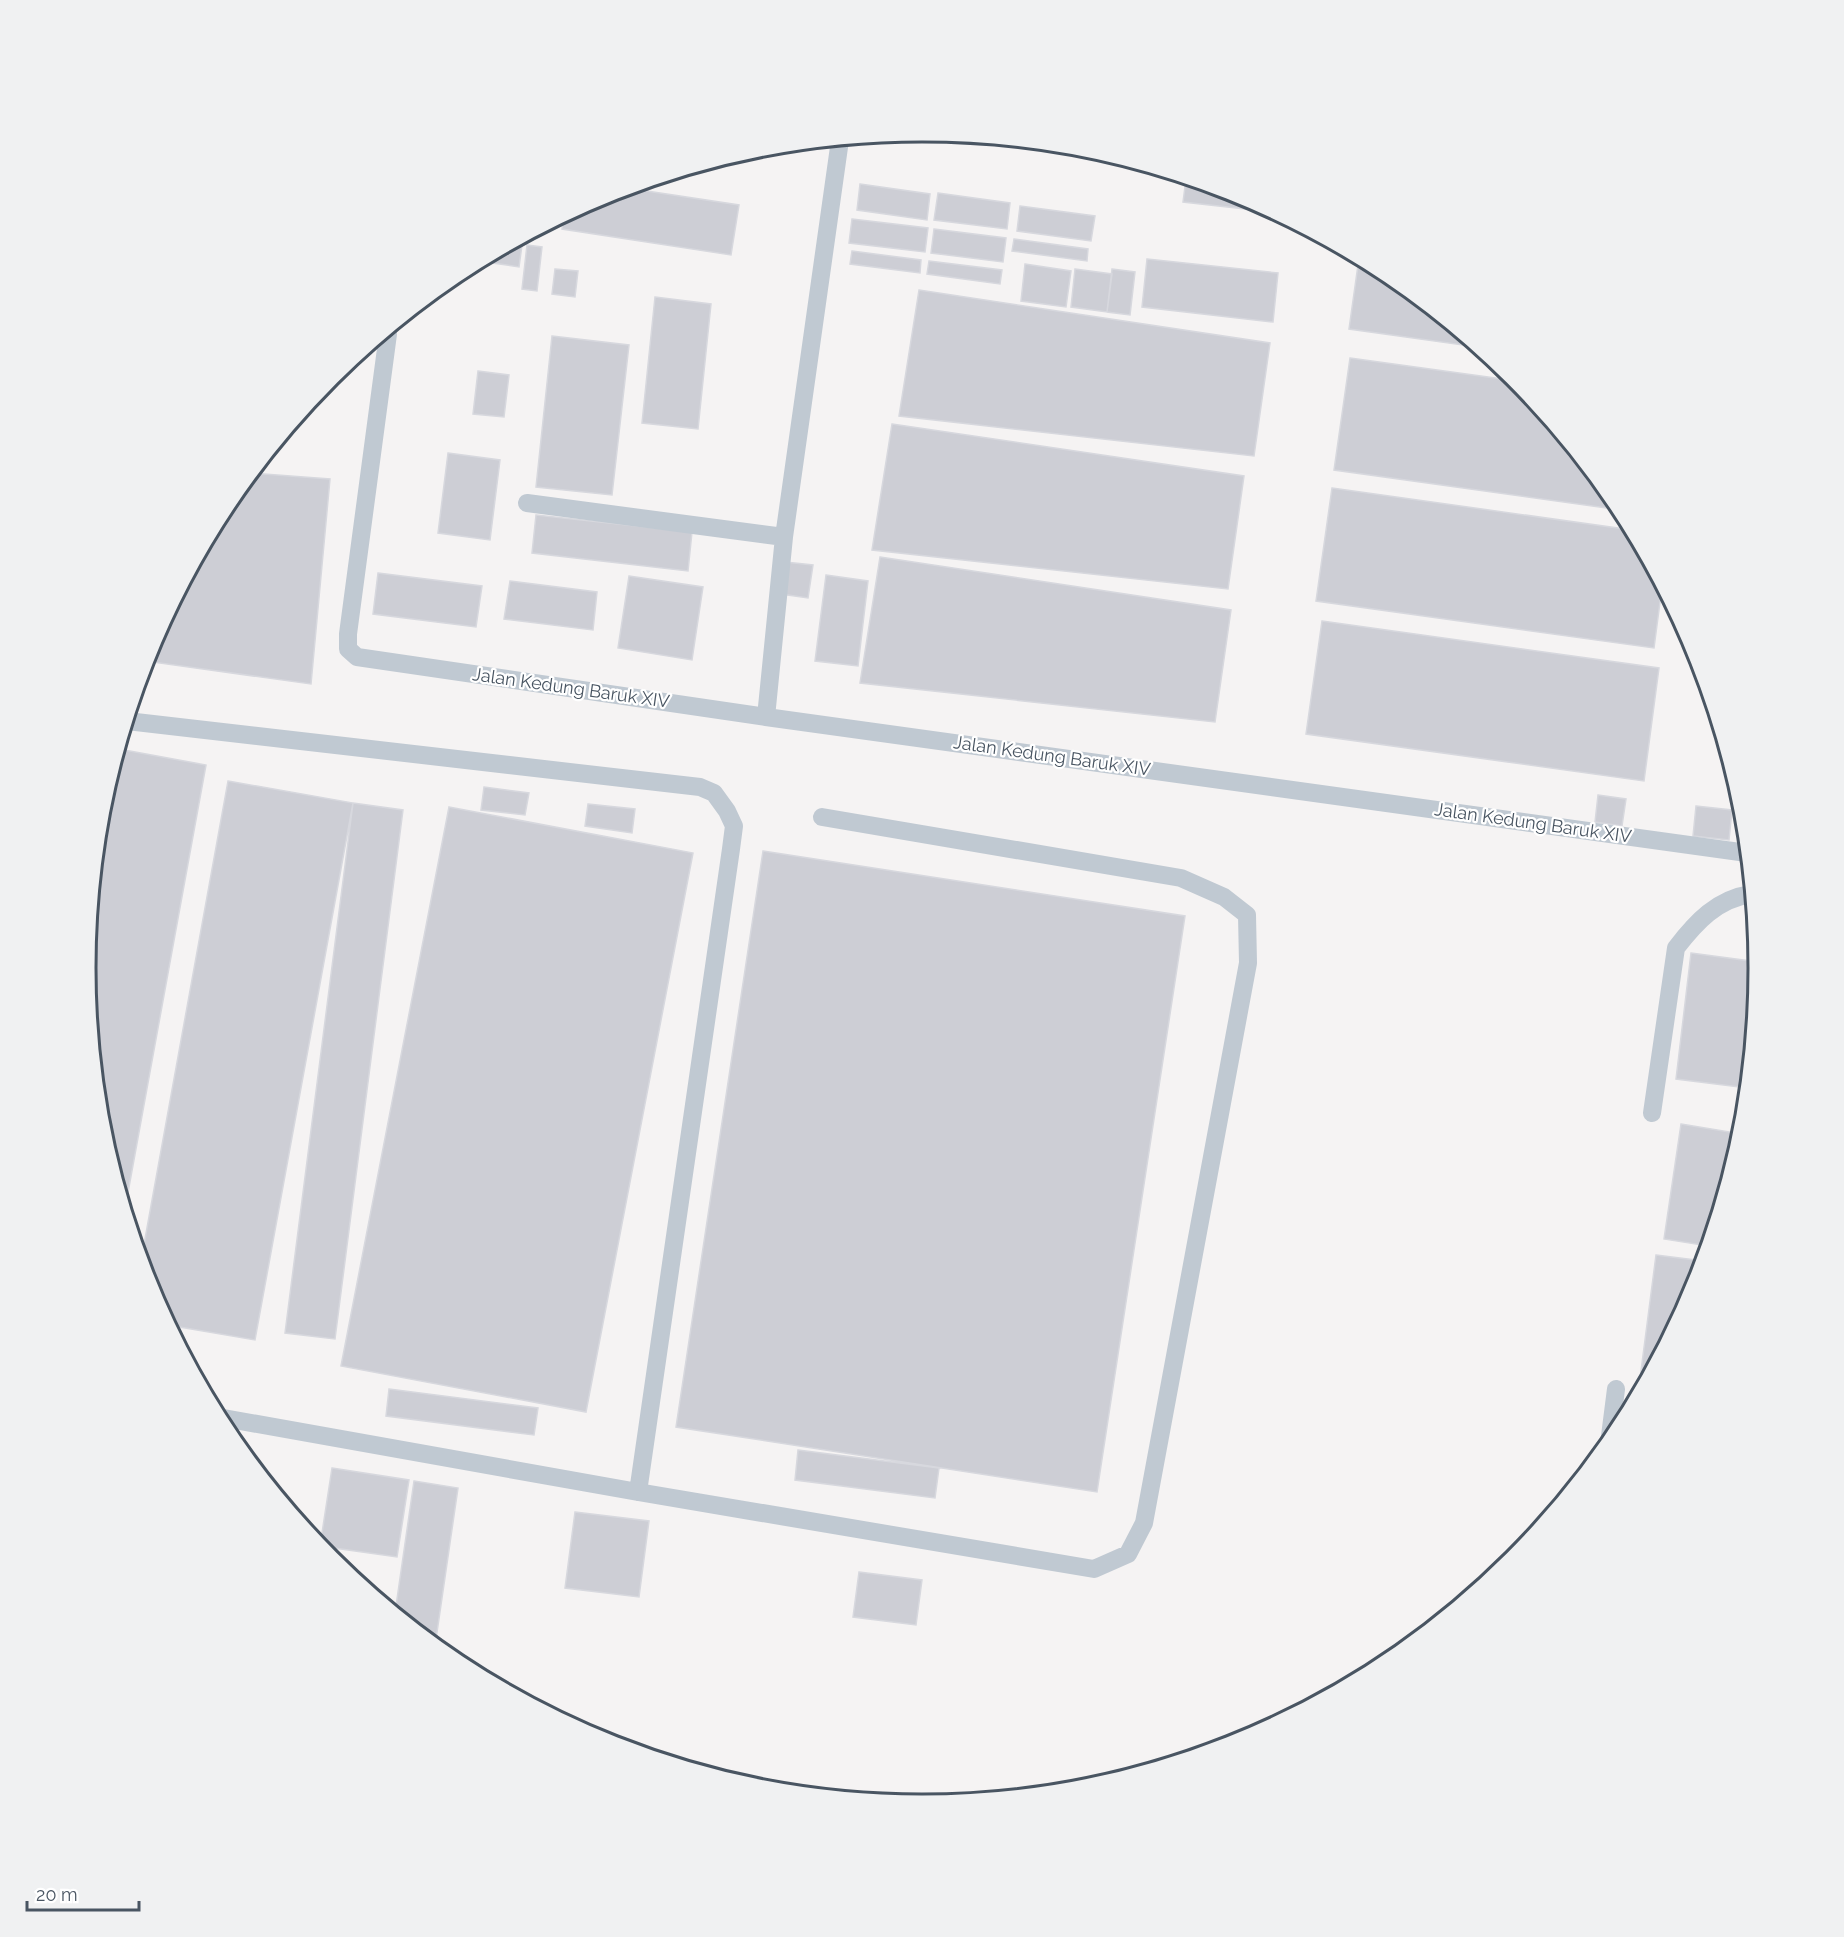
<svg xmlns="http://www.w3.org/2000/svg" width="1844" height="1937" font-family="Raleway,sans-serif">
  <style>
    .building { fill: #cdced5; stroke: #d7d8de; stroke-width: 1.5 }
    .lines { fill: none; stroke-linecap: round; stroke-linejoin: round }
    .service { stroke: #c0c9d2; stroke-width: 18 }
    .labels { text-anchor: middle; stroke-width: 4.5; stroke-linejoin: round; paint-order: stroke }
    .street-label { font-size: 18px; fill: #495562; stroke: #fff }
    .rim { fill: none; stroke: #495562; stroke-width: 3 }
  </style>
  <rect width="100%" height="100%" fill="#f5f3f3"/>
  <path class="building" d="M1186,179L1242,196L1273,212L1183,202Z
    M860,184L930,194L927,220L857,210Z
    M627,188L739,205L731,255L562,229L564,216L602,196Z
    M938,193L1010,203L1007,229L934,220Z
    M1020,206L1095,216L1091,241L1017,231Z
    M852,219L928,228L925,252L849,243Z
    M934,229L1006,238L1003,262L931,253Z
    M1014,239L1088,249L1087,261L1012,251Z
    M513,243L522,245L519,267L493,263L494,253Z
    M527,245L542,247L537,291L522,289Z
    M852,251L921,260L920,273L850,264Z
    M1359,258L1387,273L1477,347L1349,329Z
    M1147,259L1278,273L1273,322L1142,307Z
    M929,261L1002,270L1000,284L927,274Z
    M1025,264L1071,271L1066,307L1021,301Z
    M555,269L578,271L575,297L552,294Z
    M1075,269L1112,274L1107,312L1071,307Z
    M1112,269L1135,272L1130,315L1107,312Z
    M919,290L1270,343L1254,456L899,416Z
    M655,297L711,304L698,429L642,423Z
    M552,336L629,345L612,495L536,487Z
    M1350,358L1517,381L1621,510L1334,470Z
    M478,371L509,375L504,417L473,414Z
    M892,424L1244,476L1228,589L872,550Z
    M448,453L500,460L490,540L438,533Z
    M252,473L330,479L311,684L145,661L149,648L227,503Z
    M1332,488L1632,530L1662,587L1654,648L1316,601Z
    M536,515L692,532L688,571L532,553Z
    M880,557L1231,610L1215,722L860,683Z
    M785,562L813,565L808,598L781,594Z
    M378,573L482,586L476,627L373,614Z
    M826,575L868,581L858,666L815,661Z
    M629,576L703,587L692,660L618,648Z
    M510,581L597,592L593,630L504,619Z
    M1322,621L1659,668L1644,781L1306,734Z
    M119,749L206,765L125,1209L102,1131L86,968L102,805Z
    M228,781L353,803L255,1340L168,1325L149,1288L141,1261Z
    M484,787L529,793L525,815L481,810Z
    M1598,795L1626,799L1622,826L1595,822Z
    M353,803L403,810L335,1339L285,1333Z
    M588,804L635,809L632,833L585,826Z
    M1696,806L1732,810L1729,840L1693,836Z
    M449,807L693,853L586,1412L341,1366Z
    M763,851L1185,916L1097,1492L676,1427Z
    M1691,953L1758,962L1747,1088L1676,1079Z
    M1681,1124L1742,1134L1708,1246L1664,1239Z
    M1656,1255L1703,1261L1695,1289L1638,1394Z
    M389,1389L538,1408L534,1435L386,1416Z
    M798,1450L939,1468L935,1498L795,1480Z
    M332,1468L409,1480L397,1557L320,1546Z
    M414,1481L458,1488L435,1646L395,1613Z
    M575,1512L649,1521L639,1597L565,1588Z
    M859,1572L922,1580L916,1625L853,1617Z"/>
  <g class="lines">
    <path class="service" d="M383,334H388L348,634V649L357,657L766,717L1747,853
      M527,503L784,537L766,717
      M784,537L840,140
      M127,721L700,787L714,793L727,811L734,826L731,849L638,1492
      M1652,1113L1676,948C1696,922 1717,899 1751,894
      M218,1417L638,1492L1094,1569L1128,1554L1144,1523L1248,963L1247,915L1224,897L1181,878L822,817
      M1609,1444L1616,1389"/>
  </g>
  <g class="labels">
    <g class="street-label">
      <text transform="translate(571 688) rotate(8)" y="6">Jalan Kedung Baruk XIV</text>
      <text transform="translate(1052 756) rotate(8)" y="6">Jalan Kedung Baruk XIV</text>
      <text transform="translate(1533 823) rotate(8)" y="6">Jalan Kedung Baruk XIV</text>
    </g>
  </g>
  <path d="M0 0H1844V1937H0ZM96 968a826 826 0 1 1 1652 0a826 826 0 1 1-1652 0Z" fill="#f0f1f2" fill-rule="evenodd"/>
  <path class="rim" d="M96 968a826 826 0 1 1 1652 0a826 826 0 1 1-1652 0Z"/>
  <path d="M27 1901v9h112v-9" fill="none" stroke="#495562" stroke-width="3"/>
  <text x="36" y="1901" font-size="18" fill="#495562" stroke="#ffffff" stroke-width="4.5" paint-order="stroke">20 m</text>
</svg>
